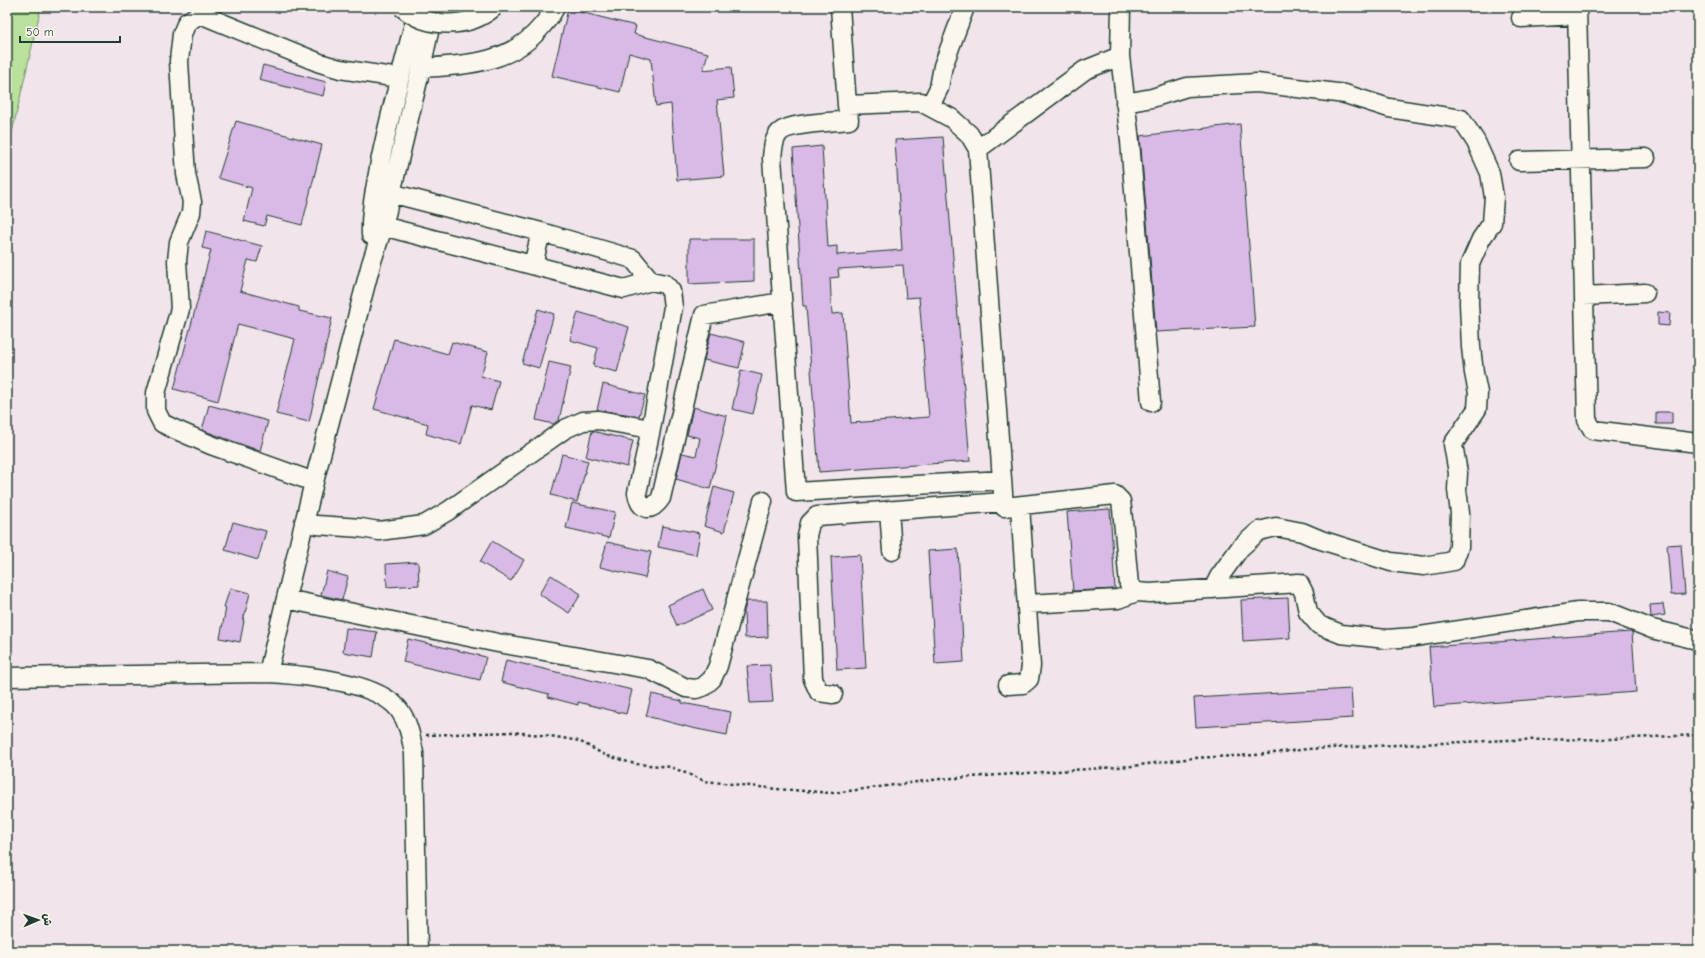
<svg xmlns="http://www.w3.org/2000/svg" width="1705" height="958" font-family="'Comic Neue','Playpen Sans Arabic',sans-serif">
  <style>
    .green { fill: #bae19c; stroke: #6c8f68 }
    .building { fill: #d9b9e6; stroke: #1f3d34; fill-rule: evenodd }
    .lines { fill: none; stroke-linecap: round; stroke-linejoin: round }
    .minor-casing { stroke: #1f3d34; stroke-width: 21 }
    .path { stroke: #1f3d34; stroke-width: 2.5; stroke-dasharray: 3 3; stroke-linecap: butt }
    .minor { stroke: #fbf7ec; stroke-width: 18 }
    .minor-bridge-casing { stroke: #1f3d34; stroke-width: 21; stroke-linecap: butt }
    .minor-bridge { stroke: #fbf7ec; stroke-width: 18 }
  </style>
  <rect width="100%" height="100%" fill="#f1e4ea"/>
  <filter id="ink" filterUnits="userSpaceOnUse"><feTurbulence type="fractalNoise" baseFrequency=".025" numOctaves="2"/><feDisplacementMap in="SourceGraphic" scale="8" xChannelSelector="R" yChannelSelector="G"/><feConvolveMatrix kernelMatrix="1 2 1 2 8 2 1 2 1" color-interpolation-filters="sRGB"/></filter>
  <g filter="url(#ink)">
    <path class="green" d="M7,7H41L7,154Z"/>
    <path class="building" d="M568,9L636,26L634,34L708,53L703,70L731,67L734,98L717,100L724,176L677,180L671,104L656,106L651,59L629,53L620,92L552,76Z
      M263,65L326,82L323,96L259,80Z
      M236,121L322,145L302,225L267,216L264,226L244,221L252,188L218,178Z
      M1240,124L1255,327L1156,332L1140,136Z
      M943,137L970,461L819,472L806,306H803L793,149L822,146L828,247L837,246V255L902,250L895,140ZM903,265L906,298L919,297L929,417L851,423L843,313L832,314L830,278L839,277L838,269Z
      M206,231L262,246L257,262L248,260L240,291L299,307V311L332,318L309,422L276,414L295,339L238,324L218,401L174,389L211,250L202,248Z
      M689,239H754V281L689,284Z
      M538,309L554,314L539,368L522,363Z
      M578,312L629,327L617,372L593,366L598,348L570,340Z
      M1658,312L1670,313L1669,326L1658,325Z
      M711,333L745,342L739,368L704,360Z
      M394,339L448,354L452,342L488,352L481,376L499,381L491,410L472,405L461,444L426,434L428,424L374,409Z
      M549,362L571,367L559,420L553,424L536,420Z
      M741,370L762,375L753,414L732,409Z
      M603,384L645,395L639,416L597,410Z
      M209,405L268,421L260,451L202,430Z
      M693,407L727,416L710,489L676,479L682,453L696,456L700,438L687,435Z
      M1656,412H1672V424H1656Z
      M592,431L633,441L627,467L586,457Z
      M562,454L588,461L577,502L551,495Z
      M714,487L734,493L724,532L704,526Z
      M572,503L615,512L609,538L566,528Z
      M1110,509L1115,589L1073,591L1067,512Z
      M233,522L266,531L258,560L225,550Z
      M662,526L700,533L696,555L658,547Z
      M492,541L524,560L511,581L480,562Z
      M607,542L651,552L645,578L600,567Z
      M1681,544L1685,594L1671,595L1667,545Z
      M958,549L964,662L935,664L928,551Z
      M860,555L866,668L837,670L831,557Z
      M418,562L419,585L387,587L386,564Z
      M327,571L348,577L342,600L321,595Z
      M551,575L581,594L569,613L539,594Z
      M230,588L250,593L243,621H244L240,642L220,638L226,608L224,607Z
      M703,589L712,610L677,626L668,605Z
      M1288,598L1290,638L1243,641L1241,600Z
      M747,601H767L768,637L745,638L744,611Z
      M1663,604L1665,615L1651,617L1650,605Z
      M346,628L377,632L373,657L343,652Z
      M1630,632H1632L1636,692L1434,707L1429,647Z
      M408,639L486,657L480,680L403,662Z
      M506,660L632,690L626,714L578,702V705L548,697L549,694L501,682Z
      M770,665L773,702L750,703L747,666Z
      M1351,689L1353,718L1196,727L1194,698Z
      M652,694L682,701V703L731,712L727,735L692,728L646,716Z"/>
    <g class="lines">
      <defs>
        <path id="minor" d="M840,7L847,105L921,102L951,118L969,134L978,149L1004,507L1115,495L1121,501L1122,509L1129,585L1137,592L1150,593L1299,583L1304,593L1308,612L1319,625L1341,634L1386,639L1414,637L1578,612H1609L1652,629L1693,639L1698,638
          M1577,7L1587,420L1593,430L1698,443
          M1521,18L1577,15
          M1120,56L1130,141L1151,402
          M421,68C465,65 511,64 541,27C546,21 552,15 555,7
          M1125,103L1152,98L1187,87L1257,83L1345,94L1389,108L1461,119L1476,142L1490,173L1494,197L1492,223L1481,239L1470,264L1469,303L1471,347L1474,373L1478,393L1477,409L1453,444L1458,473L1457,490L1460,513L1459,547L1454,561L1424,566L1391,562L1321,540L1302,532L1276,527L1259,531L1240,548L1219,577L1213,589
          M847,105L849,120C834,122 790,123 780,132C773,139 773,149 772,158L796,492L1002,480
          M930,106L939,88L943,66L965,7
          M978,149L1085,70L1120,56L1121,7
          M1519,161L1646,158
          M375,189L541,232L633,259L651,281
          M371,235C370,210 376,186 380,162C390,113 403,65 416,17L425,7
          M533,265L541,232
          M1584,296L1645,293
          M651,429L637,493C640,511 651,513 661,498L704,315L782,302
          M314,482L211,445L174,429L162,423L156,411V393L180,309L177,261L179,242L191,213L192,202L186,174L184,144L179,61L182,34L187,22L200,14L320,63L340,69L399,78
          M889,510L892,551
          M304,522L317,525L361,528L379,531L424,525L448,511L565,429L583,421L599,420L651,429L673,307L671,291L665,284L651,281L624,289L371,223
          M286,599L498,643L648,669L686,688L696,689L703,687L712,679L718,666L763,501
          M1027,604L1118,599L1137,592
          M268,673L314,482L371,264L383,227L421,68L431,23L430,7
          M7,677L268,673C302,675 379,681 400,711C409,724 411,738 414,753L418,951
          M1008,685L1023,684L1029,679L1031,666L1020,506
          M833,694L819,692L813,679L807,536L810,523L817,516L1003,502"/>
      </defs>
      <use href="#minor" class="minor-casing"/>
      <path class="path" d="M426,735L512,732L550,736L579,741L605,755L635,764L671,767L705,781L777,789L833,793L940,779L1132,766L1193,758L1256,755L1308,749L1508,740L1609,739L1698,735"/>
      <use href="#minor" class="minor"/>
      <defs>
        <path id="minor-bridge" d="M402,7C427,29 469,29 494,7"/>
      </defs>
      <use href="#minor-bridge" class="minor-bridge-casing"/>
      <use href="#minor-bridge" class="minor-bridge"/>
    </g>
  </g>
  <rect width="1705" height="958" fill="none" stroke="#fbf7ec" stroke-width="24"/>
  <rect x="12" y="12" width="1681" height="934" fill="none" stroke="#1f3d34" stroke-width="1.5" filter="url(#ink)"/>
  <g transform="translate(38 920) rotate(88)" stroke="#fbf7ec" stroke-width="3" paint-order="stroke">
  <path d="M0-3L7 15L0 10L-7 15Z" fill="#1f3d34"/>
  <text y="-6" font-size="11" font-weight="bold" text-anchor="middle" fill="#1f3d34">ش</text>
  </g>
  <path d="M20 36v6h100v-6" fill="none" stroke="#1f3d34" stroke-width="2"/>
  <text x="26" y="36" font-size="12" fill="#1f3d34" stroke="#fbf7ec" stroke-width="3" paint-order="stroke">50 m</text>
</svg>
